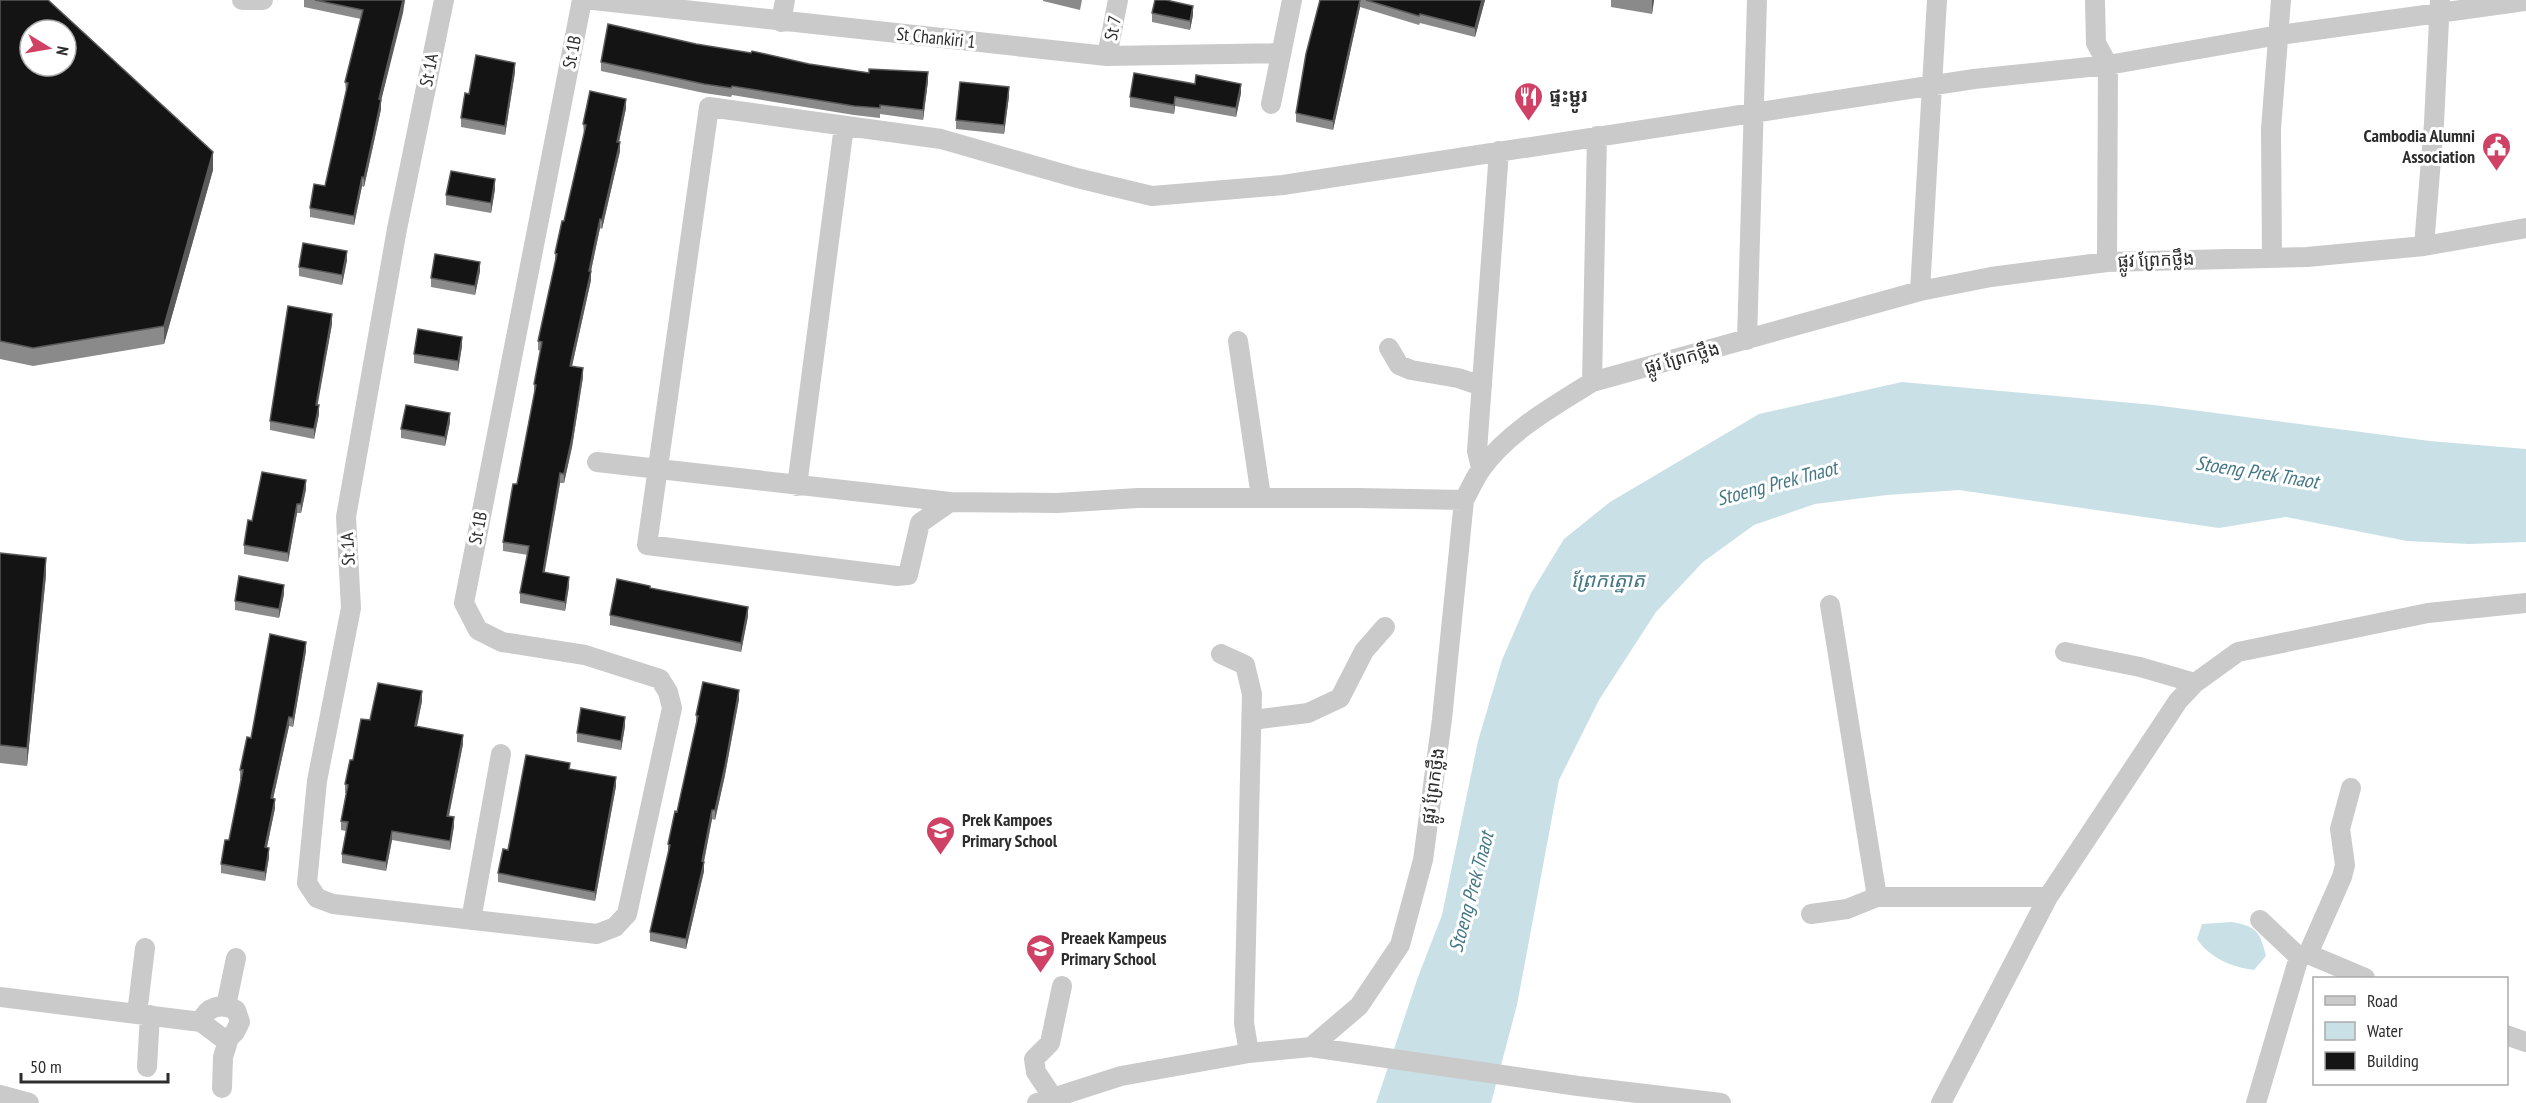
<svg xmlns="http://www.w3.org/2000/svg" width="2526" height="1103" font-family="'PT Sans Narrow','Noto Sans Khmer',sans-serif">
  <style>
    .water { fill: #cae0e7 }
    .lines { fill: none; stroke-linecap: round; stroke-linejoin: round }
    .minor { stroke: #cacaca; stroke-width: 20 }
    .wall { fill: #8a8a8a }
    .shaded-wall { fill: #5a5a5a }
    .building { fill: #141414; stroke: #5a5a5a; stroke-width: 1.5; fill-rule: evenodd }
    .labels { text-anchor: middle; stroke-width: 6; stroke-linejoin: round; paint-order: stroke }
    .street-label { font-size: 18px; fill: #2d2d2d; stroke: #fff }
    .poi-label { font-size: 18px; font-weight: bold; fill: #2d2d2d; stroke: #fff; text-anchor: start }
    .water-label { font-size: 20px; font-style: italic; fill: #447785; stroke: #fff }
  </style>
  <rect width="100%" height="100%" fill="#fff"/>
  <path class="water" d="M1902,382L2154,405L2430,441L2526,449V542L2469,544L2407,541L2286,517L2219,528L1959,490L1887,495L1815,504L1754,525L1703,562L1656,612L1599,700L1559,780L1517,1005L1491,1103H1376L1418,977L1442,915L1478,741L1502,660L1531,593L1564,539L1610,502L1759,414Z
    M2231,922C2256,926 2260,931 2266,956L2254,970C2231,967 2210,958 2197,939L2202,924Z"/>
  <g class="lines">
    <path class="minor" d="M242,0H263
      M444,0L397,229L346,517L351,608L317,781L307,883L317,898L333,904L597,934L615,927L627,914L672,708L668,692L660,679L585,655L502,642L478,630L464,603L582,0
      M593,0L1107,56L1281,53
      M2095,0L2096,43L2108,65L2107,262
      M781,22L785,0
      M1107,56L1118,0
      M1271,104L1292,0
      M2424,246L2434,123L2440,0
      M2272,257L2271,129L2281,0
      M1920,291L1937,0
      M1747,340L1757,0
      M1238,341L1261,497
      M1389,348L1399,365L1411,370L1458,378L1482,386
      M1592,382L1597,136
      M597,462L950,502
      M1481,468L1477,451L1499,151
      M797,486L844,126
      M1464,500L1359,498H1138L1057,503L950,502L920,523L908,575L897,576L647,545L709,107L941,139L1077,178L1152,196L1283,185L1974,79L2108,65L2279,35L2526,1
      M1830,605L1877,897
      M2065,652L2140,667L2195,683
      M1221,654L1245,665L1252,694L1244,1023L1249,1053
      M1252,720L1308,713L1340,698L1364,651L1385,627
      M1811,914L1847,909L1877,897H2048
      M471,920L501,754
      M2260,920L2299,957
      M2308,954L2365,978
      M0,997L201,1022L221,1037L229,1038L235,1032L240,1022L236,1010C221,1003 207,1006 201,1022
      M226,1006L236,958
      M137,1014L145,948
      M2506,1035L2526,1042
      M1311,1047L1359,1006L1400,945L1423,860L1442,719L1464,500C1470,490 1475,477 1482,468C1510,430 1553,407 1592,382L1920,291L1991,277L2107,262L2307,257L2424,246L2526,228
      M147,1067L150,1015
      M222,1088L223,1057L229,1038
      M0,1095L29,1103
      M1052,1096L1036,1072L1034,1059L1050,1043L1062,986
      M1037,1103L1121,1076L1249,1053L1311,1047L1578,1086L1721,1103
      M1941,1103L2048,897L2178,701L2195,683L2238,652L2428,613L2526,603
      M2256,1103L2299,957L2308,954L2342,877L2345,865L2340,829L2351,788"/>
  </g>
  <path class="wall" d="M0,0L213,170L164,344L33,366L0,359Z
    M304,0H405L381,100V109L374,142L364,187L362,186L354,225L310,217V208L325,186L346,91L345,82L361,19L304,7Z
    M1043,0H1082L1080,10L1043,1Z
    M1319,0H1485L1475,37L1420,23L1419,25L1360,7L1333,130L1296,122V113L1319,5Z
    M1611,0H1654L1652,14L1611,7Z
    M1152,13L1193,15L1190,30L1152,22Z
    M696,44L809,64L928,81L923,120L880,114V118L854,115L732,95L731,97L704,93L601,71V62Z
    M515,72L505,135L461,127V118L469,94Z
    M1195,84L1241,93L1236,117L1175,106L1174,114L1130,107V97Z
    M1009,96L1004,134L956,129V120Z
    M626,108L619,142L620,151L602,229L600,228L591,271V280L572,366L583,377L572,447L564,483H560L544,573L569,586L565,611L520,603V593L528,555L503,551V542L517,484L534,394V384L541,351L538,350V341L555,263V253L564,221L584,134L583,124Z
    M495,189L491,213L446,205V195Z
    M347,260L342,285L299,276V267Z
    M480,271L475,295L431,287V278Z
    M332,324L317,405L319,414L314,439L270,430V421Z
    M462,346L458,371L414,363V354Z
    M450,422L445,446L401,438V429Z
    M306,489L301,513H297L288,562L244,554V545L252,521Z
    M0,553L46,575L27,766L0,763Z
    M650,588L748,616L741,652L610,625V615Z
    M284,594L279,618L235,610V601Z
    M306,651L293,727L289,726L273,799L275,808L267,847L269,857L265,881L221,873V864L229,840L241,779H240V770L251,738Z
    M739,699L725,775L715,820L712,819L704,862V871L686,949L650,941V932L668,854V844L677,812L696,725V715Z
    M422,701L417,726L463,744L449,816L454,826L450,850L392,840L386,871L342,863V854L346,831L341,830V821L346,793H345V784L353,760L370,720Z
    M625,726L621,750L577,742V733Z
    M570,769L616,786L595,901L498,882V873L508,850Z"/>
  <path class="shaded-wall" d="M403,0H405L403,13L379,109V99Z
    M1360,0V7L1333,130V121Z
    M1482,0H1485L1475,37V28Z
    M1652,0H1654L1652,14Z
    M1193,6V15L1190,30V21Z
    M515,63V72L505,135V126Z
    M928,72V81L923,120V110Z
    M1241,84V93L1236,117V108Z
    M1009,87V96L1004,134V125Z
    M1175,97V106L1174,114V105Z
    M626,99V108L617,151V142Z
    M381,100V109L364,187V178Z
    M620,142V151L602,229V220Z
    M213,152V170L164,344V326Z
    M362,177V186L354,225V216Z
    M495,179V189L491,213V203Z
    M600,219V228L589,280V271Z
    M347,251V260L342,285V275Z
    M480,262V271L475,295V286Z
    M591,271V280L570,375V366Z
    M332,314V324L316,414V405Z
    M462,337V346L458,371V361Z
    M583,368V377L572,447L564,483V474Z
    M319,405V414L314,439V429Z
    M450,413V422L445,446V437Z
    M560,473V483L543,582V572Z
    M306,480V489L301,513V504Z
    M297,504V513L288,562V553Z
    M46,558V575L27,766V748Z
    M569,577V586L565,611V602Z
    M284,585V594L279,618V609Z
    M748,607V616L741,652V643Z
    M306,642V651L293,727V718Z
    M739,690V699L725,775L715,820V810Z
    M422,691V701L415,735V726Z
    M289,717V726L271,808V798Z
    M625,717V726L621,750V741Z
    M463,735V744L447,825V816Z
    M616,777V786L595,901V892Z
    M275,799V808L265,856V847Z
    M712,810V819L702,871V861Z
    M454,817V826L450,850V841Z
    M392,831V840L386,871V862Z
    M269,848V857L265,881V872Z
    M704,862V871L686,949V939Z"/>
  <path class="building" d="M0,0H48L213,152L164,326L33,348L0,341ZM30,30H66V66H30Z
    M315,0H403L379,99L381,100L374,133L364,178L362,177L354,216L310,208L314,184L325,186L348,83L345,82L363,10Z
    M1155,0H1166L1193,6L1190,21L1152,13Z
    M1320,0H1360L1333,121L1296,113L1306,54Z
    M1366,0H1482L1475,28L1420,14L1419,16Z
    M608,24L696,44L751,53L752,51L809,64L869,73V69L928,72L923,110L880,105V108L854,106L732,86L731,88L704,84L601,62Z
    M476,55L515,63L505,126L461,118L465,93L469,94Z
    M1134,73L1195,84L1196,75L1241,84L1236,108L1175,97L1174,105L1130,97Z
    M960,82L1009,87L1004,125L956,120Z
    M590,91L626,99L617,142H620L602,220L600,219L589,271H591L570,366L583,368L572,438L564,474L560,473L543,572L569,577L565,602L520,593L529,546L503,542L513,484H517L536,385L534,384L542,342L538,341L557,254L555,253L562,221H564L586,125L583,124Z
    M451,171L495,179L491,203L446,195Z
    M303,243L347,251L342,275L299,267Z
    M435,254L480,262L475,286L431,278Z
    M288,306L332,314L316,405H319L314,429L270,421Z
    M418,329L462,337L458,361L414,354Z
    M406,405L450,413L445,437L401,429Z
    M262,472L306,480L301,504H297L288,553L244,545L248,520L252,521Z
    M0,553L46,558L27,748L0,745Z
    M239,576L284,585L279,609L235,601Z
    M617,579L650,586V588L748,607L741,643L610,615Z
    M270,634L306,642L293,718L289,717L271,798L275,799L265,847L269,848L265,872L221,864L225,840H229L243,770H240L247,737L251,738Z
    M703,682L739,690L725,766L715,810H712L702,861L704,862L686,939L650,932L670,845L668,844L675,811L677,812L698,716L696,715Z
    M378,683L422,691L415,726L463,735L447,816L454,817L450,841L392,831L386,862L342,854L348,822L341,821L348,785L345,784L350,760H353L361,719L370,720Z
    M581,708L625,717L621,741L577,733Z
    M526,755L570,763L569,769L616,777L595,892L498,873L503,849L508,850Z"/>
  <defs>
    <symbol id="restaurant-pin" viewBox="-11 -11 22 30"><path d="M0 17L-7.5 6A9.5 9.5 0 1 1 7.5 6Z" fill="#d04265" stroke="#fff"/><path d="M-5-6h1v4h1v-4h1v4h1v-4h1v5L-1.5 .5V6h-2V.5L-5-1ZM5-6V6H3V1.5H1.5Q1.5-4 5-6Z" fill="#fff"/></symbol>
    <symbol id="civic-pin" viewBox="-11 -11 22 30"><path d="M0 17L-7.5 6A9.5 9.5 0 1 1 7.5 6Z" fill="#d04265" stroke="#fff"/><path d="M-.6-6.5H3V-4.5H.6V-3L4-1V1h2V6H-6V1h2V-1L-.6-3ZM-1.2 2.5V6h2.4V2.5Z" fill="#fff"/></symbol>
    <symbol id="school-pin" viewBox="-11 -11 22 30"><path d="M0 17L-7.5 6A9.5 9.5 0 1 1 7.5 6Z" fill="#d04265" stroke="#fff"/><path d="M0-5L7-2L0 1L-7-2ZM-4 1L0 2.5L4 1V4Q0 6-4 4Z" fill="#fff"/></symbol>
  </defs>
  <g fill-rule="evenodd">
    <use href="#restaurant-pin" x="1512" y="80" width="33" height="45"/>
    <use href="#civic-pin" x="2480" y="130" width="33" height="45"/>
    <use href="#school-pin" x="924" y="814" width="33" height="45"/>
    <use href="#school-pin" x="1024" y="932" width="33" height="45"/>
  </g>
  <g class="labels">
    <g class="street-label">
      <text transform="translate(1113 28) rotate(-79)" y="6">St 7</text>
      <text transform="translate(936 38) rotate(6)" y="6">St Chankiri 1</text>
      <text transform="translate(572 52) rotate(-79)" y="6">St 1B</text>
      <text transform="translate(429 70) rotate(-79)" y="6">St 1A</text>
      <text transform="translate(2156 260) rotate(-2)" y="6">ផ្លូវ ព្រែកថ្លឹង</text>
      <text transform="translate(1682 358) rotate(-15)" y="6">ផ្លូវ ព្រែកថ្លឹង</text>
      <text transform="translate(478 528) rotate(-79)" y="6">St 1B</text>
      <text transform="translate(348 549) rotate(-93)" y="6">St 1A</text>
      <text transform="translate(1433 786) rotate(-82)" y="6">ផ្លូវ ព្រែកថ្លឹង</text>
    </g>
    <g class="poi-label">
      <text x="1549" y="102">ផ្ទះម្ជូរ</text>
      <text x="2475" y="142" text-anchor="end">Cambodia Alumni<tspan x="2475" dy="21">Association</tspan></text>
      <text x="962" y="826">Prek Kampoes<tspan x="962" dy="21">Primary School</tspan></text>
      <text x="1061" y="944">Preaek Kampeus<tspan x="1061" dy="21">Primary School</tspan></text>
    </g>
    <g class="water-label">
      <text transform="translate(2257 472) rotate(9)" y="7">Stoeng Prek Tnaot</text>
      <text transform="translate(1777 483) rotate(-15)" y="7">Stoeng Prek Tnaot</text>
      <text x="1608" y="587">ព្រែកត្នោត</text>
      <text transform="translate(1471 892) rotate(-75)" y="7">Stoeng Prek Tnaot</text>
    </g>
  </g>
  <rect x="2313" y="977" width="195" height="108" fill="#ffffff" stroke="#ababab" stroke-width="1.5"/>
  <rect x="2325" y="996" width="30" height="9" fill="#cacaca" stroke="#ababab" stroke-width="1.5"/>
  <text x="2367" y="1007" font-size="18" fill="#2d2d2d">Road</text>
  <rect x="2325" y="1022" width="30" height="18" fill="#cae0e7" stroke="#ababab" stroke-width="1.5"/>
  <text x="2367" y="1037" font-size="18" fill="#2d2d2d">Water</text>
  <rect x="2325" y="1052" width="30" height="18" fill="#141414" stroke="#ababab" stroke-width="1.5"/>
  <text x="2367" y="1067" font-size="18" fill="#2d2d2d">Building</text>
  <g transform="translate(48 48) rotate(101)"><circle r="28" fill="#ffffff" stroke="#ababab" stroke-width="1.5"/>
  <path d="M0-4.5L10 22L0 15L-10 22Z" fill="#d04265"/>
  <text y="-9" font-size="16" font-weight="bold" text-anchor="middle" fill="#2d2d2d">N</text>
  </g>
  <path d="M21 1073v9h147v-9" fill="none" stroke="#2d2d2d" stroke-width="3"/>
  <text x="30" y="1073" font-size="18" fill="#2d2d2d" stroke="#ffffff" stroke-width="4.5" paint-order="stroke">50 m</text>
</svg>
